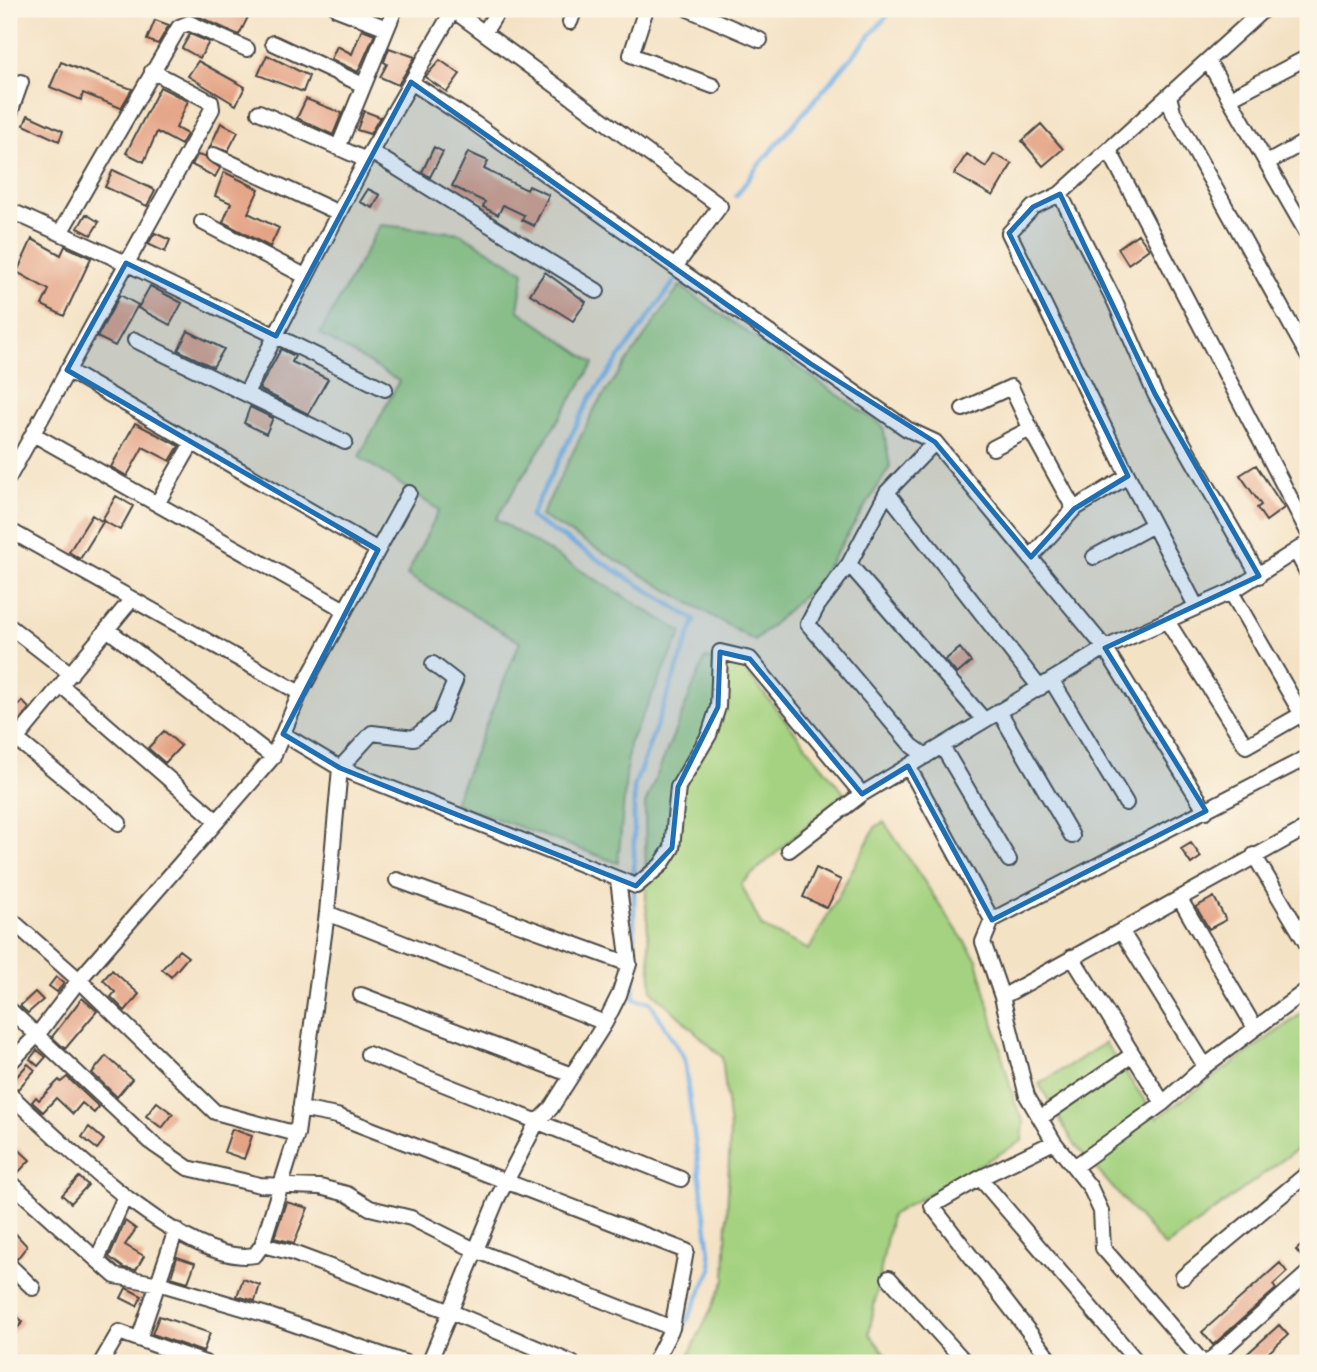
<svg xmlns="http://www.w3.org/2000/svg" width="1317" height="1372" font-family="Delius,sans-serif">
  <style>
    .green { fill: #a4d280; stroke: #687e56; stroke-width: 2 }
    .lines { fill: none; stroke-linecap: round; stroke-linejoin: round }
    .stream { stroke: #76b2e8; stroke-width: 4.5 }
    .building { fill: #e4a385 }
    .street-casing { stroke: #494642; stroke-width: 18 }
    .street { stroke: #fff; stroke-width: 14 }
    .marked { fill: #1f6fb2; fill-opacity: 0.2; stroke: #1f6fb2; stroke-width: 5; stroke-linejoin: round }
  </style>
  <rect width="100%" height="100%" fill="#fcf5e5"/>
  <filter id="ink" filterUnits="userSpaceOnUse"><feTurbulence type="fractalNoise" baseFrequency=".0143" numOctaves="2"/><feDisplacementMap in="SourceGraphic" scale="14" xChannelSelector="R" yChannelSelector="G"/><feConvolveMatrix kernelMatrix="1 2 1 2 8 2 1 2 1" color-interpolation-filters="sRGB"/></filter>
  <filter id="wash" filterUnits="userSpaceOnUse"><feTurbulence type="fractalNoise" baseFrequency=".00686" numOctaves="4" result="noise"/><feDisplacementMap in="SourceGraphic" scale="28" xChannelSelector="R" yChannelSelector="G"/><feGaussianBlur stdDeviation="1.57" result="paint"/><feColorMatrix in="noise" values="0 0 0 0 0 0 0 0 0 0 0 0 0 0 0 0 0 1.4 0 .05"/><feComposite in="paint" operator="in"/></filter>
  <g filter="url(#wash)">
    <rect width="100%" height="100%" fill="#f4e2c5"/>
    <path class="green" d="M380,225L460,233L524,272L518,310L594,363L496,519L682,632L629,744L618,863L454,803L520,642L407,575L439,510L359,457L399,381L320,334Z
      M680,286L883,426L890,467L817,583L755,641L541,516L596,406Z
      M705,658L729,661L745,670L844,793L741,884L762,927L809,950L876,826L884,822L977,960L1014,1101L1024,1122L1022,1141L891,1215L869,1333L892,1363H685L725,1280L730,1129L722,1057L652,991L646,904L645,804Z
      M1308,1009V1141L1165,1247L1075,1145L1039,1084L1105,1043L1157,1118Z"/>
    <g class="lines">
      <path class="stream" d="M736,196L757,167L892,10L890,9
        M634,949V787L695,620L530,517L589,400L679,275
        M634,969V999L650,1002L684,1058L712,1268L667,1363"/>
    </g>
    <g id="blocks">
      <path class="building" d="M195,9H236L249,15L239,35L193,14Z
        M155,20L169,25L158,44L147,40Z
        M362,29L375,34L358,72L331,59L337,46L352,54Z
        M190,34L209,42L200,58L182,48Z
        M389,48L415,57L398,85L380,77L387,64L384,62Z
        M267,55L309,76L303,92L258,75Z
        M440,60L460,74L447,92L425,77Z
        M198,61L245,87L236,105L188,76Z
        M61,62L96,76L132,89L121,108L83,93L81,100L50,87Z
        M160,87L188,101L176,128L187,134L181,145L157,132L144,162L126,153Z
        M306,99L342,113L333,135L297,118Z
        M364,111L380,117L370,134L357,130Z
        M28,115L63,131L59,141L24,125Z
        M221,123L238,132L228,151L210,147Z
        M1041,124L1063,149L1043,166L1022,141Z
        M434,147L443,152L430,177L422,172Z
        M468,152L488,161L484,169L527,190L529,186L549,195L534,226L522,220L524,215L503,205L498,215L483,207L485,202L452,186Z
        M967,154L986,167L994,154L1012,164L993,196L954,174Z
        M197,155L205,157L220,168L215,177L192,165Z
        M113,170L155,190L147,206L105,187Z
        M224,172L259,189L248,213L279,228L270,247L223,222L231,203L215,196Z
        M368,189L380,195L373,208L360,202Z
        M86,214L99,222L91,235L78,228Z
        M155,233L170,240L165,252L148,244Z
        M1138,234L1149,249L1128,264L1118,248Z
        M32,239L61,255L65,246L91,258L64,316L42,305L49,290L17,272Z
        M545,272L586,302L573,321L530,294Z
        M150,286L182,303L170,325L138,308Z
        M120,295L138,305L115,346L97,337Z
        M188,331L224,349L213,367L178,350Z
        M281,349L295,356L292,362L328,379L308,414L259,389Z
        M250,407L273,418L266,434L244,423Z
        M135,423L179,446L170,461L143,447L127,476L111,467Z
        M1256,465L1284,508L1266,521L1257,508L1261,505L1240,475Z
        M116,496L133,506L120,530L102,520Z
        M92,515L103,522L80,559L69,552Z
        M960,648L971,662L957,674L945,660Z
        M22,701L29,708L15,726L9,722V716Z
        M164,731L181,746L165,763L148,748Z
        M1191,843L1201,857L1191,864L1181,849Z
        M816,868L841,880L827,908L803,897Z
        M1214,897L1226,920L1209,929L1196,907Z
        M179,950L188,957L171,977L162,969Z
        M112,970L139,994L125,1011L111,997L115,992L103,980Z
        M56,977L64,983L57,992L49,986Z
        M35,992L43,1000L28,1013L20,1006Z
        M82,998L97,1011L65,1049L52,1037Z
        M37,1050L46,1057L38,1066L30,1059Z
        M106,1056L132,1079L117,1097L92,1073Z
        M28,1064L35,1070L18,1089L9,1085Z
        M67,1077L99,1107L94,1113L82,1103L73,1114L56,1098L43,1112L32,1102L36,1097L39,1100L59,1080L61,1082Z
        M157,1102L173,1114L162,1128L146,1116Z
        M89,1127L104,1140L97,1149L82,1137Z
        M232,1129L252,1136L244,1159L224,1152Z
        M14,1145L30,1160L16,1175L9,1172V1151Z
        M79,1177L88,1185L71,1203L62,1195Z
        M286,1202L308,1208L294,1243L274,1238Z
        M125,1221L136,1229L125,1245L144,1256L136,1270L124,1268L109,1257Z
        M15,1233L27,1246L17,1259L9,1256V1240Z
        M1308,1240V1264L1296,1250Z
        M177,1257L195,1263L188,1282L171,1277Z
        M1280,1263L1287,1272L1273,1285L1276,1289L1213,1345L1202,1332Z
        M243,1279L260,1285L255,1301L237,1296Z
        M126,1288L142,1296L137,1306L121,1298Z
        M9,1308L23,1322L9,1337Z
        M159,1316L210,1333L203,1352L152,1334Z
        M1279,1325L1288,1335L1257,1363H1237Z"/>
    </g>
  </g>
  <g filter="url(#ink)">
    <use href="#blocks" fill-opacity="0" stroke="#494642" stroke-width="2"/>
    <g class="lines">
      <defs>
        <path id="street" d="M337,9L387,28
          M646,9L631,55L713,86
          M688,9L760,40
          M570,22L575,9
          M484,33L499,9
          M273,43L363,85
          M1208,61L1308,235
          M1169,96L1173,112L1308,356
          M1230,98L1308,57
          M9,116L21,82
          M338,148L395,9
          M1109,150L1308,532
          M371,152L597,291
          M214,155L339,213
          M366,160L453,10L720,206L675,267L474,123L411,82
          M1267,163L1308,140
          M1060,194L1115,302L1155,394L1259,576
          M9,210L126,263L385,389
          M202,222L305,276
          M60,233L179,27L189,23L247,49
          M675,267L907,429L935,442L1105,648L1206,811
          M135,340L345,442
          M67,370L378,550
          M246,393L366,160L259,112
          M963,409L1011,387L1035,438L1074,509
          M33,434L345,610
          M993,448L1030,429
          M9,477L212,109L211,102L152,71
          M887,492L1040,688
          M157,504L192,443
          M9,530L300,693
          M1296,551L1308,574
          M1031,557L1074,509L1128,476
          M1094,557L1153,525
          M849,564L984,720
          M1231,592L1308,725
          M1196,606L1128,476L1009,233L1033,207L1060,194L1264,9
          M1167,621L1246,746L1302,714
          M9,626L71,674
          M107,629L273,757
          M1052,681L1126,803
          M62,686L217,821
          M999,711L1072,836
          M9,733L119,823
          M283,734L340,768L636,886L661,865L672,848L678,787L709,735L718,707L720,652L750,659L862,794L1105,648L1231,592L1308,543
          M942,746L1009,860
          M9,748L132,599
          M926,756L912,746L808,624L818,605L849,564L887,492L935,442
          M908,766L992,920L983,942L1002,997L1027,1096L1054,1142L1090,1187L1101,1211L1103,1248L1203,1363
          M789,850L862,794
          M1254,855L1308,946
          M397,880L629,964L618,880
          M1180,899L1255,1028
          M327,913L605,1023
          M9,918L79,980L215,1112L297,1134
          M992,920L1308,757
          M1122,932L1205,1066
          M1072,957L1163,1103L1205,1066L1308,989
          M361,995L569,1074
          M1002,997L1308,827
          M9,1009L153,1144L188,1168L260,1185L320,1187L347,1194L370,1208L411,1218L475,1250L672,1328
          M368,1054L681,1179
          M9,1064L38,1034L79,980L273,757L300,693L409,493
          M9,1094C57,1138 187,1268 255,1255L262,1245L297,1134L327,913L340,768L372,733L414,738L440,717L455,681L433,664
          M300,1109L337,1116L686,1251L672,1328L654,1363
          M1040,1118L1132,1055
          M1054,1142L980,1178L1138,1363
          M1074,1167L1163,1103
          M980,1178L932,1206L1053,1363
          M9,1181L97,1260
          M125,1196L97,1260L115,1276L165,1285L270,1316L406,1363
          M262,1245L290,1252L449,1311L572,1363
          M9,1265L33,1288
          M1183,1277L1308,1173
          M889,1278L966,1363
          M139,1339L176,1230
          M101,1363L119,1332L205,1363
          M429,1363L497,1199L537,1122L551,1108L605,1023L619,995L629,964
          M1207,1363L1308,1273"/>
      </defs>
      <use href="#street" class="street-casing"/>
      <use href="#street" class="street"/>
    </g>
  </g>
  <path class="marked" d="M411,82L811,364L935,442L1031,557L1074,509L1128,476L1009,233L1033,207L1060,194L1155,394L1259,576L1105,648L1206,811L992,920L908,766L862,794L750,659L720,652L718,707L678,787L672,848L636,886L340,768L283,734L378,550L67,370L126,263L276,336Z"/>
  <rect width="1317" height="1372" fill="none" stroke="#fcf5e5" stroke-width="35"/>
</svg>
